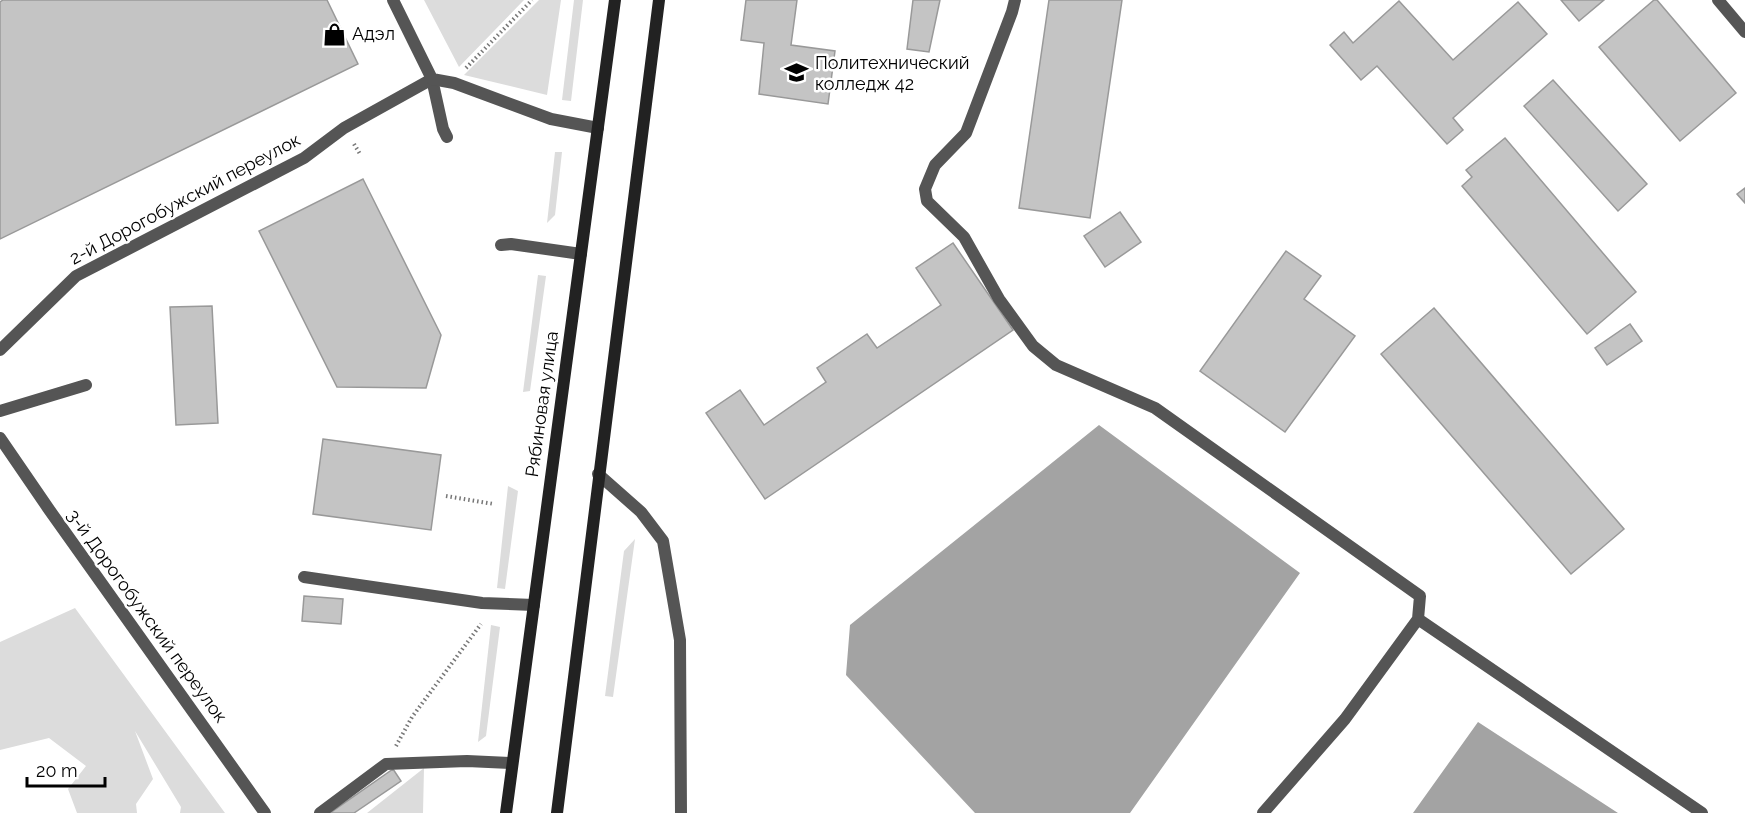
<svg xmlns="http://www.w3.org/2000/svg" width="1745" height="813" font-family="Raleway,sans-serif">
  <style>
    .green { fill: #dcdcdc }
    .water { fill: #a3a3a3 }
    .building { fill: #c4c4c4; stroke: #999; stroke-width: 1.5 }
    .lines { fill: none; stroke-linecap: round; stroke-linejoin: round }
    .path { stroke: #777; stroke-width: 4; stroke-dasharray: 1.5 3; stroke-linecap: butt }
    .lane { stroke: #555; stroke-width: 12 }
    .street { stroke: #555; stroke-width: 12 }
    .secondary { stroke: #222; stroke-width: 12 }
    .labels { text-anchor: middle; stroke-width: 5; stroke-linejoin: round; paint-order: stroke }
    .poi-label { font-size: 18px; fill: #000; stroke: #fff; text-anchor: start }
    .street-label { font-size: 18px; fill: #000; stroke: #fff }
  </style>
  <rect width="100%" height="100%" fill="#fff"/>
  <path class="green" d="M424,0H524L459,67Z
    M539,0H561L547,95L464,75Z
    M574,0H583L571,101L562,100Z
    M555,152H562L555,215L547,223Z
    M538,275L546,276L530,391L523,392Z
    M508,486L518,491L505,589L497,588Z
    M635,539L613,697L605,696L624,551Z
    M75,608L225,813H180L181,807L135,731L153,779L136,804L137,813H77L68,789L86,766L49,738L0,750V642Z
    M491,625L500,627L486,736L478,742Z
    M424,768L423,813H367Z"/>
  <path class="water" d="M1099,425L1300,573L1130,813H975L846,675L850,625Z
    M1478,722L1618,813H1413Z"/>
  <path class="building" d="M3,0H327L358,64L0,239V2Z
    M746,0H797L791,45L835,51L828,104L759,94L764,43L741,40Z
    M913,0H940L929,52L907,49Z
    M1049,0H1122L1090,218L1019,208Z
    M1561,0H1604L1579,21Z
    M1654,0H1657L1736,93L1680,141L1599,47Z
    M1399,1L1453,60L1518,2L1547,34L1453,118L1463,130L1447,144L1377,66L1361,80L1330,45L1344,32L1353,43Z
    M1553,80L1647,184L1618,211L1524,106Z
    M1505,138L1636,292L1587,334L1462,186L1472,177L1466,170Z
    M363,179L441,335L426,388L337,387L259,231Z
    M1745,188V203L1737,194Z
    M1120,212L1141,242L1105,267L1084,236Z
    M953,243L1013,330L765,499L706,413L740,390L764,425L826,382L817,368L867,334L877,348L941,305L916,268Z
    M1286,251L1321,276L1304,299L1355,336L1285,432L1200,371Z
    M212,306L218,423L176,425L170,307Z
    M1434,308L1624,529L1571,574L1381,354Z
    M1630,324L1642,341L1607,365L1595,348Z
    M323,439L441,455L431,530L313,514Z
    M304,596L343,599L341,624L302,621Z
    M393,769L401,781L354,813H330Z"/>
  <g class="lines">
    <path class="path" d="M466,68L532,0
      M354,144L360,154
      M446,496L494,504
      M396,746L412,717L481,624"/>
    <path class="lane" d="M1015,0L1012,12L966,133L935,165L925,189L927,201L964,237L999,299L1033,346L1056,365L1155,408L1420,596L1418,619L1345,719L1263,813
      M1718,0L1745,32
      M501,245L511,244L581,254
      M0,350L76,276L304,158L344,128L432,79L443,129L447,137
      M0,411L86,385
      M0,438L48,508L265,813
      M598,474L641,512L663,541L680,640L681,813
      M304,577L482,603L534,605
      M1418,619L1702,813
      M320,813L386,764L467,761L512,763"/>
    <path class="street" d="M393,0L432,79L454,83L551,119L598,128"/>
    <path class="secondary" d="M506,813L615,0
      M557,813L659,0"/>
  </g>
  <defs>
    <symbol id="shop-bare" viewBox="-9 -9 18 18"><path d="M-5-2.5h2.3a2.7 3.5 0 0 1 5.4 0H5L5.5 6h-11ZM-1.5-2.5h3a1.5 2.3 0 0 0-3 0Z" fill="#000" stroke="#fff" stroke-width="2.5" paint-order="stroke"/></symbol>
    <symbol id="university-bare" viewBox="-9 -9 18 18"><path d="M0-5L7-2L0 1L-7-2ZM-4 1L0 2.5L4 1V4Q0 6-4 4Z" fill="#000" stroke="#fff" stroke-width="2.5" paint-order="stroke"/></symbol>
  </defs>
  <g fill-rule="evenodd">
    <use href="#shop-bare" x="318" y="18" width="33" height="33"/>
    <use href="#university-bare" x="780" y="56" width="33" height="33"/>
  </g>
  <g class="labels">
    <g class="poi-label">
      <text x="352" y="40">Адэл</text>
      <text x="815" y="69">Политехнический<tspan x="815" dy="21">колледж 42</tspan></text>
    </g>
    <g class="street-label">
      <text transform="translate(185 199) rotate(-28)" y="6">2-й Дорогобужский переулок</text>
      <text transform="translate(542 404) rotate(-82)" y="6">Рябиновая улица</text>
      <text transform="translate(147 616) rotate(54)" y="6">3-й Дорогобужский переулок</text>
    </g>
  </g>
  <path d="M27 777v9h78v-9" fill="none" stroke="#000000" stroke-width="3"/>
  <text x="36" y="777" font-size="18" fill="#000000" stroke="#ffffff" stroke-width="4.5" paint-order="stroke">20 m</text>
</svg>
